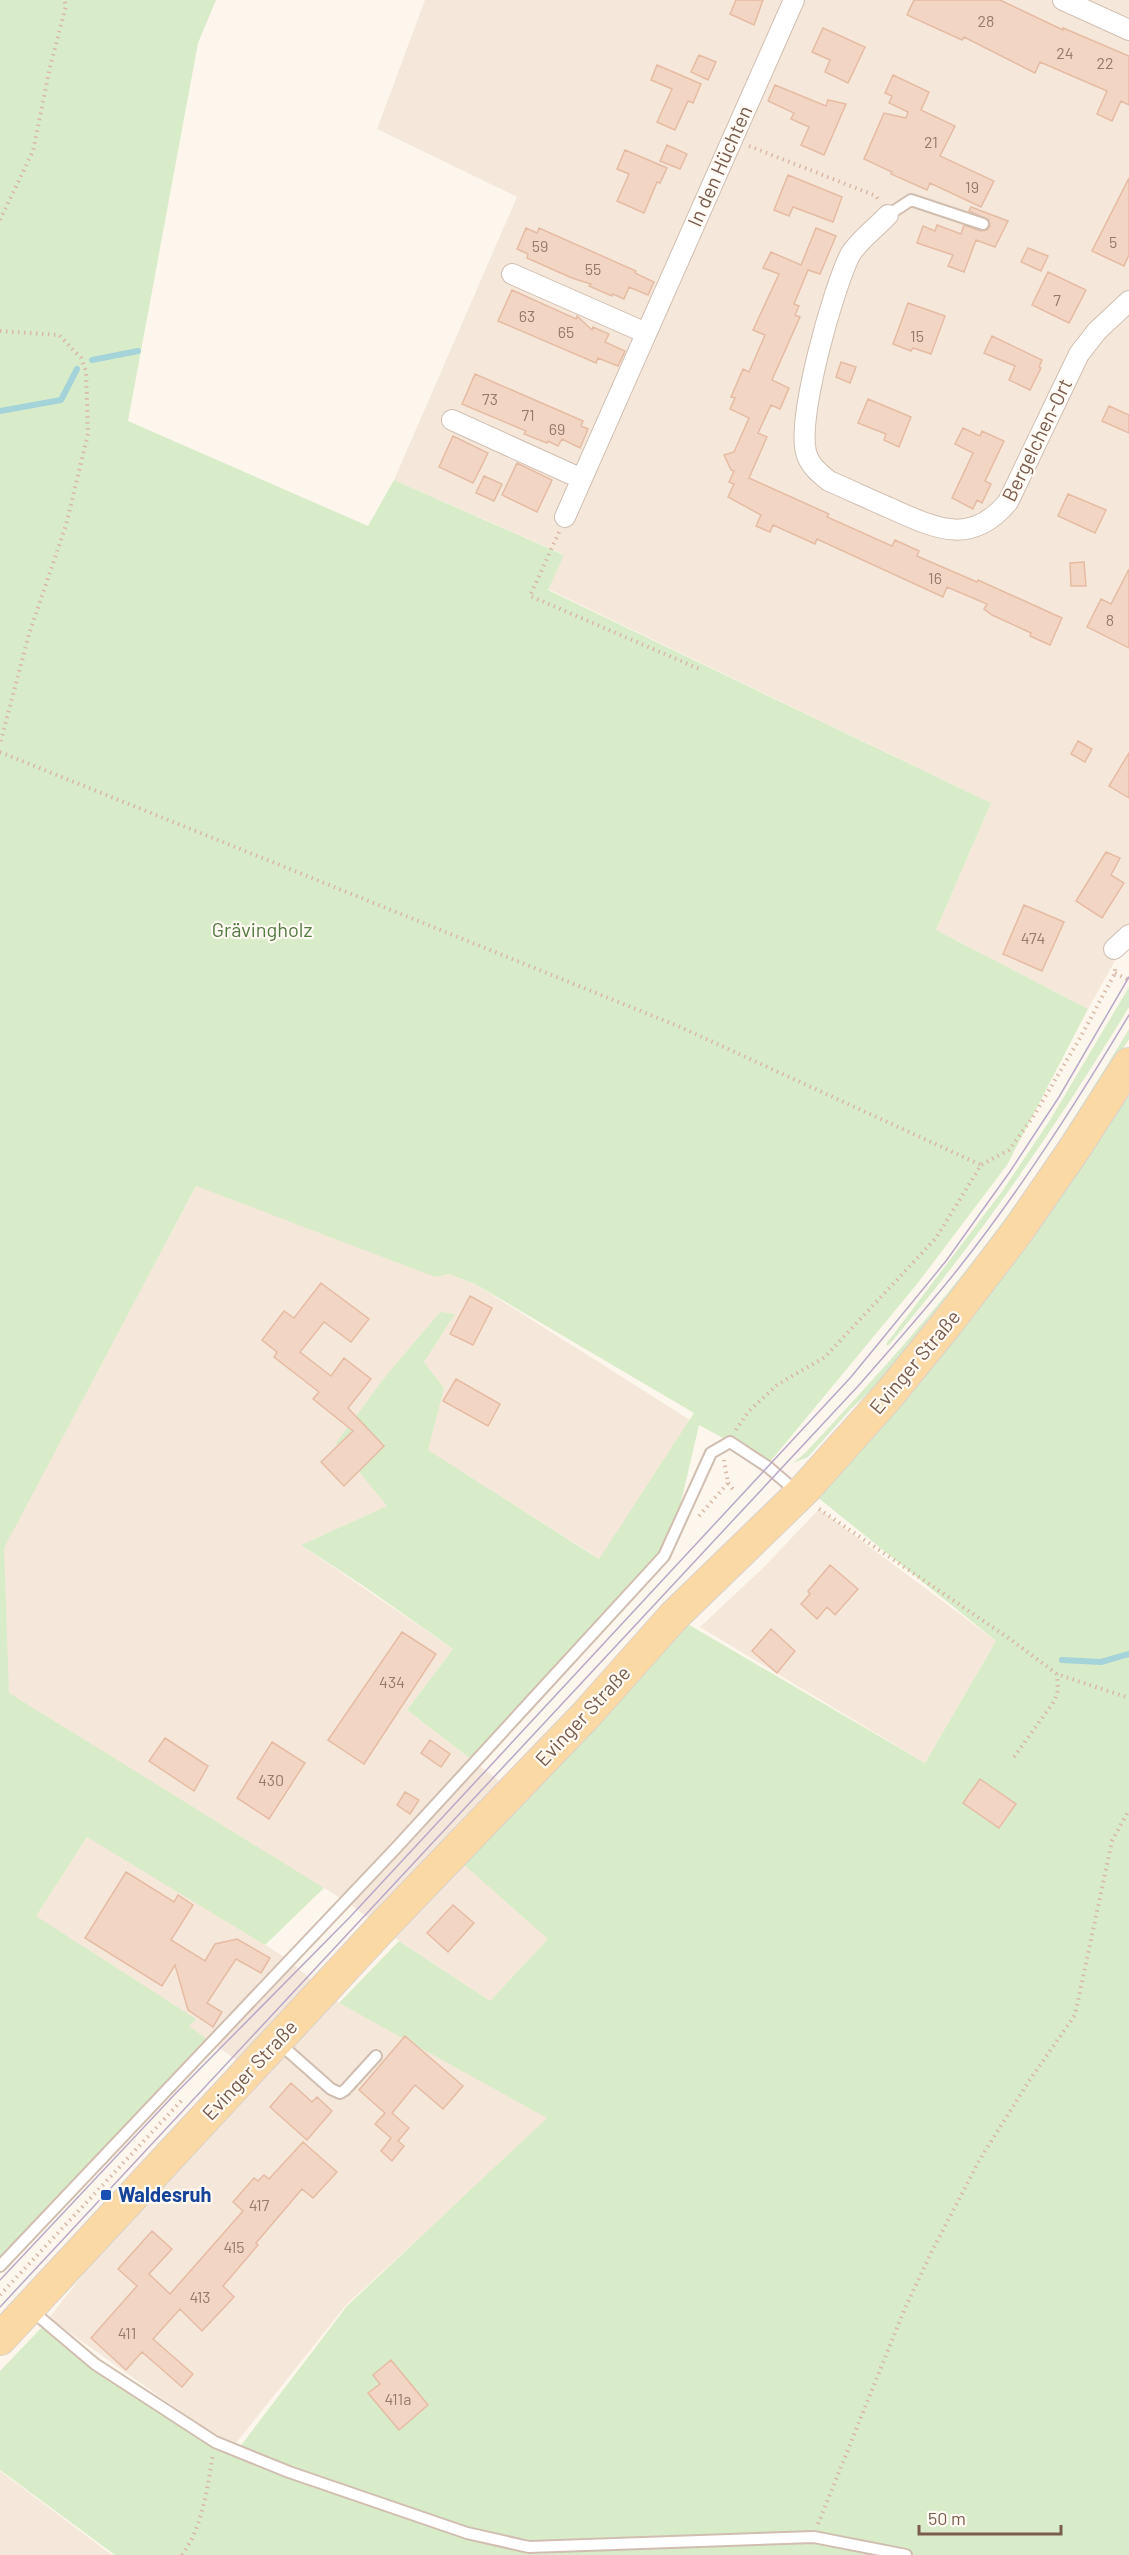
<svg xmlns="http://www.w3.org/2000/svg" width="1129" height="2555" font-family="Barlow,sans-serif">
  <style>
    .residential { fill: #f5e8da }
    .green { fill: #d8ecc9 }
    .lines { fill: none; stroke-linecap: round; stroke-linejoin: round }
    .stream { stroke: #a5d3da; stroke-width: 6 }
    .building { fill: #f3d5c3; stroke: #e6bba3; stroke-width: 1.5 }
    .lane-casing { stroke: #d1beb0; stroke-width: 14 }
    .street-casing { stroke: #d1beb0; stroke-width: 22 }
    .primary-casing { stroke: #dad1cd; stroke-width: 34 }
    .path { stroke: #d9b8a5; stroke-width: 4; stroke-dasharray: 1.5 4.5; stroke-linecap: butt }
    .lane { stroke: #fff; stroke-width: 10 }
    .street { stroke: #fff; stroke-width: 20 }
    .primary { stroke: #fbd9a5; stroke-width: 32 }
    .tram { stroke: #b9a8c9; stroke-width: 1.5 }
    .transit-dot { fill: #1a4fb4; stroke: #fffaf3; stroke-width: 2 }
    .labels { text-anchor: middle; stroke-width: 4.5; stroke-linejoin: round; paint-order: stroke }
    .number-label { font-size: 16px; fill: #987a6a }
    .street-label { font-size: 20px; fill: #7a5c4d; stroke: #fffaf3 }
    .park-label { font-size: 20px; fill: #537a41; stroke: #fffaf3 }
    .transit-label { font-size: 20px; font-weight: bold; fill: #164399; stroke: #fffaf3; text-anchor: start }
  </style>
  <rect width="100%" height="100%" fill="#fdf6ec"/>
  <path class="residential" d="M425,0H1129V936L1088,1009L936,930L991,803L548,589L563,554L394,480L517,197L377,129Z
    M200,1179L475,1284L690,1420L600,1559L427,1450L444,1388L424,1362L454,1315L385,1377L387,1506L301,1545L453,1649L407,1710L520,1797L463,1863L548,1939L490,2001L399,1941L346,1901L9,1702L3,1548Z
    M819,1509L996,1641L925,1763L700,1627L764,1567Z
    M89,1834L286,1958L339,2003L551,2117L347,2304L232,2448L49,2318L205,2119L242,2064L35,1917Z
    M0,2471L112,2555H0Z"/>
  <path class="green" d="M0,0H216L198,43L128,421L368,526L394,480L564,555L548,590L991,803L936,930L1088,1009L1007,1165L917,1284L769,1463L699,1425L679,1511L656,1558L472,1760L407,1710L453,1649L368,1589L301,1545L387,1506L336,1443L385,1377L440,1312L455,1314L424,1362L444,1388L428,1450L599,1559L694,1413L475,1284L449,1274L435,1277L196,1186L4,1548L9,1693L324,1888L265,1945L87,1837L36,1916L196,2019L189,2026L207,2039L0,2260Z
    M1129,987V1007C1057,1126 979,1239 888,1346L886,1344L1003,1190L1050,1120Z
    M1129,1029V1039L1069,1137L898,1365L851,1409L808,1457L793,1463L805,1453C878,1375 950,1296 1012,1209C1054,1151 1092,1090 1129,1029Z
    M1129,1064V2555H115L0,2470V2371L44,2325L94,2368L233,2456L347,2306L547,2118L339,2003L399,1941L490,2001L548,1939L462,1863L674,1616L925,1763L996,1641L806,1488Z"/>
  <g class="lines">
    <path class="stream" d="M92,360L138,351
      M0,411L61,400L77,369
      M1062,1660L1101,1662L1129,1654"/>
  </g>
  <path class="building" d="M736,0H763L754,25L730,14Z
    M914,0H1000L1063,30V28L1129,56V105L1121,101L1112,121L1097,114L1107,91L1040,62L1035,73L964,37L962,40L907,15Z
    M823,28L865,47L848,83L825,72L830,60L812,52Z
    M699,55L716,62L708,80L691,72Z
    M657,65L701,84L693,103L688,101L675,130L657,122L672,89L651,80Z
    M893,75L929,92L921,110L955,126L940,156L994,181L981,207L930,183L927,190L891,174L892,172L864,159L884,113L906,118L908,112L889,103L892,96L885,93Z
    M775,85L826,106L828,100L846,104L824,155L801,145L809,127L791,119L794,113L768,101Z
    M667,145L687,154L680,169L660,161Z
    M625,150L667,168L660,183L657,182L644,213L617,201L629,174L617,169Z
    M788,175L842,197L833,222L793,207L789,216L774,210Z
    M1129,178V255L1124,266L1092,251Z
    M971,207L1008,221L995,247L976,240L964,272L948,266L953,255L917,243L923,226L935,231L937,225L961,234L964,225L981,231L987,230L990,226L989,220L969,211Z
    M526,228L537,233L539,228L636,271L635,273L654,282L648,295L629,287L624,299L613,294L612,296L589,286L591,284L572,278L527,258L528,254L517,249Z
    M816,228L836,236L820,274L808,270L794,304L799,306L795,315L800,317L772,380L789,388L780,409L771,405L758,433L767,437L749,478L829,514L827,517L892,546L895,540L919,551L917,556L977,582L978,580L1062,618L1050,645L1030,636L1031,633L992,615L984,609L987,604L947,587L943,597L817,539L815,544L773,525L770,532L756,526L761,515L728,497L734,484L729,482L734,471L731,470L724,455L734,452L749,418L730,409L735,398L731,397L743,369L749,372L765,335L753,330L779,274L763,268L771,252L801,265Z
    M1028,248L1048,256L1041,271L1021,262Z
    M1048,272L1086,290L1069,323L1032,305Z
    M512,290L576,319L577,316L592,330L593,327L609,334L605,342L625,351L618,366L598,358L596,363L498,321Z
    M908,303L945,316L931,354L913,348L911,351L893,344Z
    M992,336L1042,360L1039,367L1041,368L1030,390L1009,380L1015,366L984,353Z
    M841,362L856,367L850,383L836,377Z
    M475,374L583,421L581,426L588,429L580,448L562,439L558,446L548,441L547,443L524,434L526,431L462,404Z
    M868,399L911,417L899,447L884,440L886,434L858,423Z
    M1109,406L1129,415V433L1102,421Z
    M963,428L980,436L982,431L1004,441L985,481L991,484L982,503L977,500L973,509L952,498L973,453L955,444Z
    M453,436L488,453L473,483L439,467Z
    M517,463L552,480L537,512L502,495Z
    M484,476L502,484L494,501L476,493Z
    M1068,494L1106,510L1095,533L1058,516Z
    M1084,562L1086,586H1071L1070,563Z
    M1129,569V648L1087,627L1101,599L1111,604Z
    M1078,741L1092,749L1085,762L1071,754Z
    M1129,753V798L1109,786Z
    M1106,852L1120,858L1111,875L1124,883L1102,918L1076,901Z
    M1024,905L1064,922L1042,971L1003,954Z
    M321,1283L369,1319L351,1342L324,1322L300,1352L331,1376L344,1358L371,1379L348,1408L384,1446L344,1486L321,1462L353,1431L313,1399L319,1392L274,1357L277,1352L262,1340L284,1311L294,1318Z
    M470,1296L492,1308L473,1345L450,1334Z
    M456,1379L500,1404L488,1426L443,1401Z
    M830,1565L858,1589L835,1615L827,1607L817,1619L801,1604L810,1594L808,1591Z
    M771,1629L795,1651L777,1673L752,1651Z
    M402,1632L436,1654L364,1764L328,1740Z
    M165,1738L208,1766L194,1791L149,1761Z
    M430,1740L450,1754L441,1767L421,1753Z
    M272,1742L305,1763L269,1819L237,1798Z
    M980,1779L1016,1804L999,1828L963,1803Z
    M405,1792L419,1800L410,1814L397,1805Z
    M126,1872L174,1902L178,1895L193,1905L171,1940L205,1961L215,1944L237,1939L270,1958L261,1973L236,1959L207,2003L222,2012L213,2027L188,2010L175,1965L162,1986L85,1938Z
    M453,1905L474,1923L448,1952L427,1933Z
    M405,2036L463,2086L443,2109L415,2085L392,2113L409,2128L398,2141L404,2146L392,2161L381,2151L391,2138L375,2124L385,2113L359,2090Z
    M291,2083L312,2102L317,2097L332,2111L307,2140L270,2107Z
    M303,2142L337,2172L313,2198L302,2189L256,2243L258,2245L223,2286L234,2297L202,2331L180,2309L153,2339L193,2374L182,2387L142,2352L126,2370L91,2338L137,2286L118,2269L152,2231L172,2249L149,2274L170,2294L243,2211L233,2202L254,2178L258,2181L264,2175L269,2179Z
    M391,2360L428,2405L399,2430L368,2393L380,2384L373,2375Z"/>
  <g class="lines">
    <defs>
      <path id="lane" d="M888,215L911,200L983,224
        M279,2043L331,2089L340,2093L345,2090L376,2056
        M0,2266L396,1848L664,1556L711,1453L730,1442L768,1467L797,1492
        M31,2310L95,2364L215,2442L289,2472L467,2533L529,2547L814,2537L906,2555"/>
      <path id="street" d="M1063,0L1129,30
        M888,215C877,227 858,241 850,255C833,289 797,417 806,452C809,465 819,473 829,481C850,490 871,500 892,509C937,529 971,546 1008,502L1079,354L1097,331L1129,301
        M512,274L646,333
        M452,420L582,479
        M565,517L794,0
        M1114,949L1129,935"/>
      <path id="primary" d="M0,2339L386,1923L586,1715L674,1616L806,1488L888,1396L949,1321L1017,1232L1075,1148L1129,1064"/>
    </defs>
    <use href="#lane" class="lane-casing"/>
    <use href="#street" class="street-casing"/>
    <use href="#primary" class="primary-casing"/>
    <path class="path" d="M749,146L876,196L879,201
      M0,220L33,151L50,67L66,6L64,0
      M0,331L59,335L81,358L86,371L88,434L66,525L29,634L0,744
      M559,532L530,596L702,670
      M0,752L678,1026L981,1165
      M1115,973L1129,980
      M736,1430L748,1412L777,1385L825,1357L936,1238L981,1165L1009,1150L1033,1117L1080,1038L1115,973V966
      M728,1483L735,1492
      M819,1509L1010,1639L1057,1674L1129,1698
      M699,1516L728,1483L724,1460
      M1014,1757L1055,1700L1058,1690L1057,1674
      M0,2295L183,2099
      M818,2524L905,2308L932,2251L980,2159L1029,2081L1075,2015L1112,1841L1129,1810
      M182,2555C203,2526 207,2489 213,2454"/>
    <use href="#lane" class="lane"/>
    <use href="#street" class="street"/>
    <use href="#primary" class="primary"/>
    <path class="tram" d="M0,2280L176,2093L350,1917L851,1377L946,1261L1009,1173L1059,1097L1129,977
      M0,2307L860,1384C893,1346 927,1308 958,1269C1022,1188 1076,1103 1129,1015"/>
  </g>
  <rect class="transit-dot" x="100" y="2189" width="12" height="12" rx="3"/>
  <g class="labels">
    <g class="number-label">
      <text x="986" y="27">28</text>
      <text x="1065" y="59">24</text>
      <text x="1105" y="69">22</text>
      <text x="931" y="148">21</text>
      <text x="972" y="193">19</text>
      <text x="1113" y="248">5</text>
      <text x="540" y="252">59</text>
      <text x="593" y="275">55</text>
      <text x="1057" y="306">7</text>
      <text x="527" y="322">63</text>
      <text x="566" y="338">65</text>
      <text x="917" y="342">15</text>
      <text x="490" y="405">73</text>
      <text x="528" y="421">71</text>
      <text x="557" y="435">69</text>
      <text x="935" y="584">16</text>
      <text x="1110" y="626">8</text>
      <text x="1033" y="944">474</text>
      <text x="392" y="1688">434</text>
      <text x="271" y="1786">430</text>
      <text x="259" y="2211">417</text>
      <text x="234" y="2253">415</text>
      <text x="200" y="2303">413</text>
      <text x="127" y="2339">411</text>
      <text x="398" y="2405">411a</text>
    </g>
    <g class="street-label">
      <text transform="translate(720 166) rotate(-66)" y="7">In den Hüchten</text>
      <text transform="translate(1037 440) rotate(-64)" y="7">Bergelchen-Ort</text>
      <text transform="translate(915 1362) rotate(-50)" y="7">Evinger Straße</text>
      <text transform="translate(583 1716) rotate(-47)" y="7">Evinger Straße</text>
      <text transform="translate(250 2070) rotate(-47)" y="7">Evinger Straße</text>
    </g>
    <g class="park-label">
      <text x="262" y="937">Grävingholz</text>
    </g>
    <g class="transit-label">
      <text x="118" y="2202">Waldesruh</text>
    </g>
  </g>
  <path d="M919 2525v9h142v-9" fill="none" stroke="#7a5c4d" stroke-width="3"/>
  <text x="928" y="2525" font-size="18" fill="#7a5c4d" stroke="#fffaf3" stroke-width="4.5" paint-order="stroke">50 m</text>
</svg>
